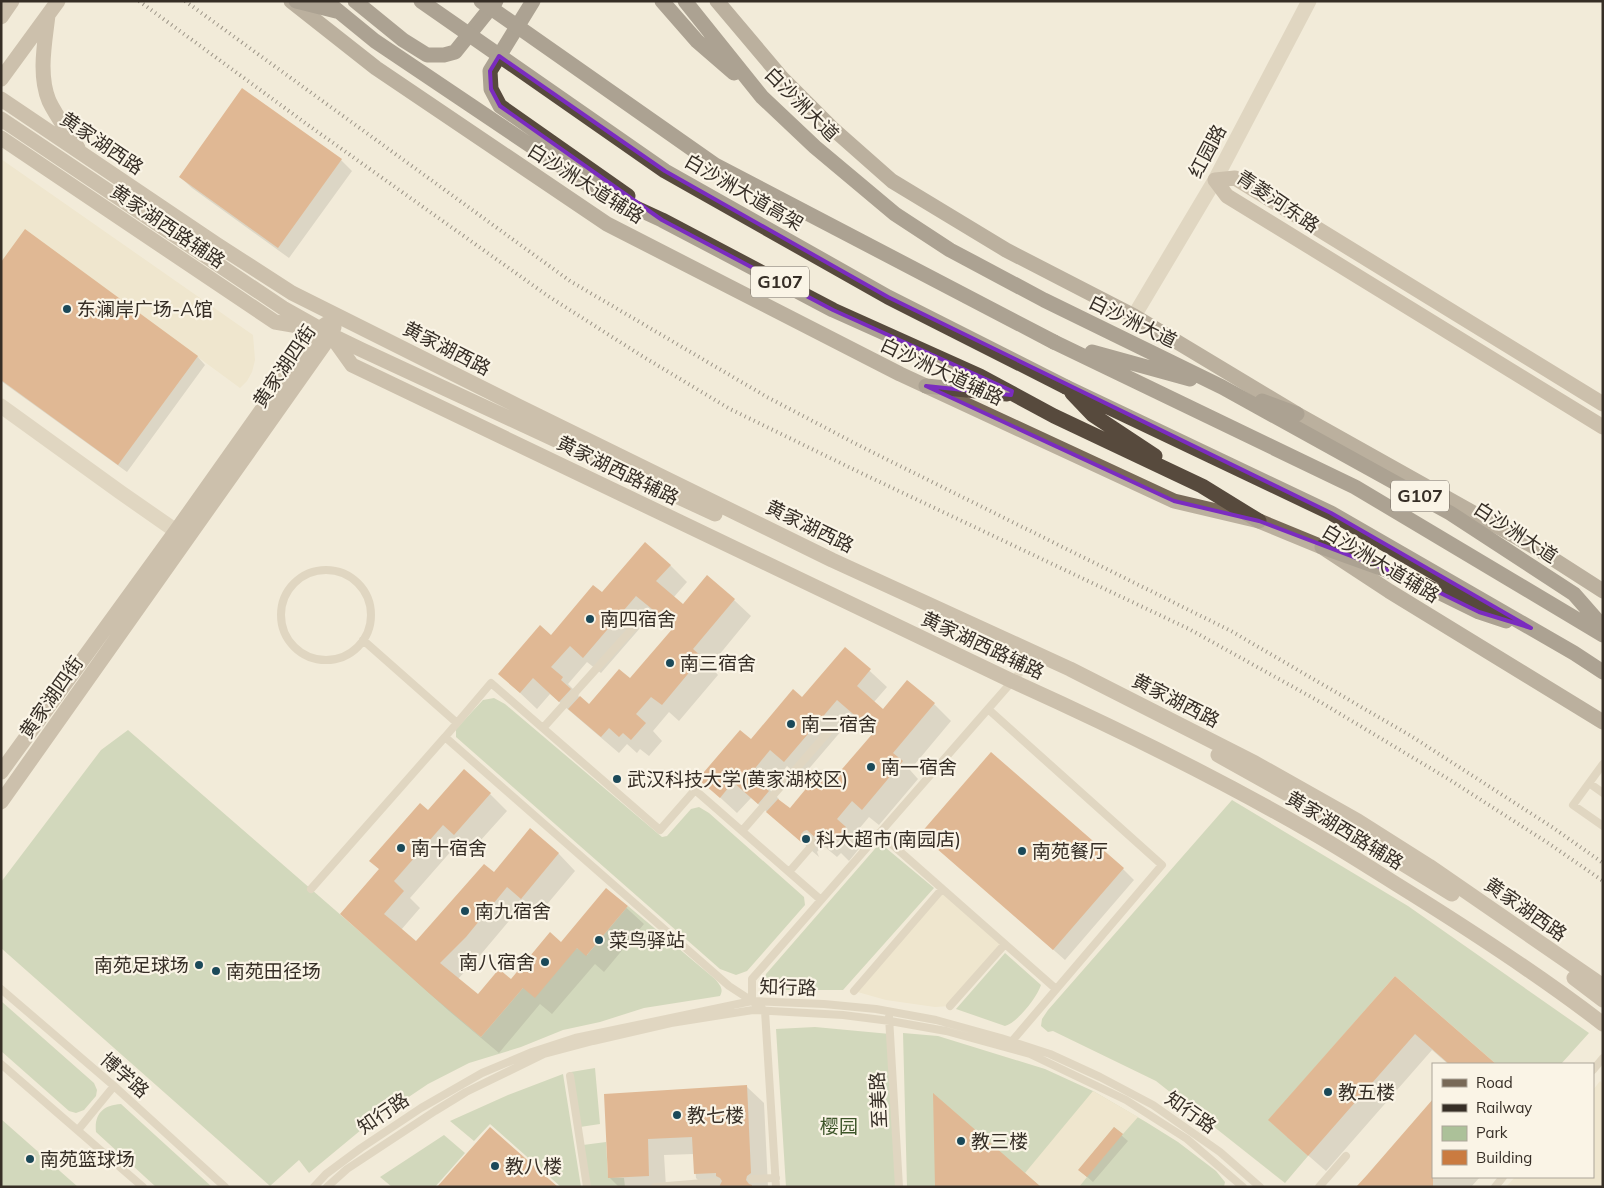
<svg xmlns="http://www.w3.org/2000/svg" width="1604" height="1188" font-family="Mulish,'Noto Sans SC',sans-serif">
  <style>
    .green { fill: #acc199 }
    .plaza { fill: #ebe0c0 }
    .shadow { fill: #0003; fill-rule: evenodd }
    .building { fill: #ca7b40 }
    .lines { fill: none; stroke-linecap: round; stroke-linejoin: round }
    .lane { stroke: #cabda5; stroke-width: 8 }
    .street { stroke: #cabda5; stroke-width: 15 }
    .secondary { stroke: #9e8c76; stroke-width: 15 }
    .primary { stroke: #786957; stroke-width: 15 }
    .highway { stroke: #574a3d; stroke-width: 15 }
    .rail { stroke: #362e26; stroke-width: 4; stroke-dasharray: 1 4; stroke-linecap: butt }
    .highway-bridge { stroke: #574a3d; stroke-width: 15 }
    .marked { fill: none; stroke: #7b2cbf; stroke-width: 4; stroke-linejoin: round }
    .poi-dot { fill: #1b4959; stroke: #faf4e6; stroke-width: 2 }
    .labels { text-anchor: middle; stroke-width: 4.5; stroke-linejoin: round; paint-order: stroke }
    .shield { fill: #faf4e6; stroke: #716960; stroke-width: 1 }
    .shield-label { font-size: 18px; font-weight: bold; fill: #362e26 }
    .street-label { font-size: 19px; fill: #362e26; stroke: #faf4e6 }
    .poi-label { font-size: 19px; fill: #362e26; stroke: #faf4e6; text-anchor: start }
    .park-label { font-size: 19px; fill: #3d5529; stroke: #faf4e6 }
  </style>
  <rect width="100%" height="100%" fill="#f2ebd9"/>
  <path class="green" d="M494,698L505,704L662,837L667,836L691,809L699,807L709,813L804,897L805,905L747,971L736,975L720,969L456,737V729L483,700Z
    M128,730L481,1037L523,988L577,948L587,955L628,906L715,979C720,985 724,989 720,996L644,1008L600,1022L563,1030L521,1047L469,1063L428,1084L367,1125L309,1173L299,1160L270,1186L1,948V882L101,750Z
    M1232,800L1408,906L1589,1033L1561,1064H1496L1395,976L1269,1120L1308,1156L1285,1183L1156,1081L1053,1031L1048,1032L1041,1026L1042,1019L1048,1010Z
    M880,843L934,888L843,990H774L764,983L766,974Z
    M1005,953L1041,985C1037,997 1018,1022 1005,1026L956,1009Z
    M1,1001L94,1083L97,1090L96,1096L84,1110L76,1113L69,1111L1,1051Z
    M815,1027L890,1034L899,1187H786L776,1029Z
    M903,1033L938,1036L1045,1069L1093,1091L1146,1122L1178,1142L1216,1171L1225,1182L1224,1187H907Z
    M595,1068L600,1124L580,1127L571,1072Z
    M563,1074L581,1187H561L490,1124L474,1141L450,1121L508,1095Z
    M121,1104L212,1187H156L96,1132C94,1114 103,1105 121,1104Z
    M1,1119L78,1187H1Z
    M444,1135L465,1153L435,1187H392L380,1177Z
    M606,1142L608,1177L624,1178L625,1187H589L583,1145Z"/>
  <path class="plaza" d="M1,159L253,335L255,360L252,372L247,381L240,388L25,230L1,262Z
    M942,889L1005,944L950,1006L935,1007L886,1000L854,991Z
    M1600,1081L1603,1084V1187H1506L1515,1177H1593V1090Z
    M1093,1091L1138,1117L1123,1134L1114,1127L1079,1170L1087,1177L1079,1187H1041L1025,1173Z"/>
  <path class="shadow" d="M341,160L352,171L289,258L192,188L180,177Z
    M1,264L197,356L205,365L127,472L1,381Z
    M670,565L687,582L673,598L683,606L734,600L751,616L710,666L718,675L679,721L669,712L653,731L662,741L649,756L640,749L637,753L627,744L619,753L550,694L537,709L500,674L551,636L602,594ZM654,612L674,629L630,680L590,705L578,696L579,695L568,684L587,662L601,673Z
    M845,648L887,687L874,702L883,710L908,681L934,704L951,721L910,770L918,779L879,825L869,817L853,836L862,845L849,861L841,853L837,857L825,847H821L817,852L819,857L751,798L737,813L700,779L751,741L802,699ZM854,716L874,733L831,785L790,810L778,801L779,799L769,789L787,766L801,778Z
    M490,794L507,811L471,851L460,841L410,898L420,908L401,930L416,943L494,874L530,830L559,854L575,871L538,915L524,903L482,953L458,979L478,996L511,981L561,944L607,890L644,924L604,972L595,964L552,1014L540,1004L499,1053L449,1011L359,930L380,870L371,861L428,812Z
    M922,834L1123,869L1134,880L1065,960Z
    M1395,978L1494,1064H1448L1432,1050L1326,1171L1287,1137Z
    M747,1087L764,1103L768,1187H705L696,1178L694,1154L664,1155L666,1187H619L609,1177L605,1095Z
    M1114,1129L1128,1141L1093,1182L1085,1175Z
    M1433,1177H1480L1471,1187H1358Z"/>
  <path class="building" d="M242,88L342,159L278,248L179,177Z
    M25,229L198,356L118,465L1,380V262Z
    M645,542L671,565L656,581L683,604L707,575L735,599L693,649L702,657L662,705L651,697L636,714L646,723L631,740L623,733L619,737L609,728L601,737L568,709L580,696L589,704L619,669L630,678L674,627L636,596L583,658L570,646L551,667L563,677L561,680L571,689L559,702L533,678L520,693L498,674L540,625L551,635L593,585L602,592Z
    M845,647L871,669L857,686L883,709L907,680L935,703L893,753L903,761L862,810L852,801L837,819L846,827L832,845L823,838L820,842L807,830L804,831L801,834L803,840L801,842L766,812L778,799L790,808L819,773L830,783L874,732L837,700L784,762L770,750L752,772L763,782L761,784L769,791L758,804L733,782L720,798L698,779L740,730L751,739L793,689L802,697Z
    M991,752L1124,868L1053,950L920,834Z
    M464,769L491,793L454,835L443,825L394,881L404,891L384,914L395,923L416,941L484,864L494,872L530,828L559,853L521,899L507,887L466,937L440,963L478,994L499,969L511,979L550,932L561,942L606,888L628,906L586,956L577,948L535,998L523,988L481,1037L430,994L340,914L379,869L369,861L420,803L428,810Z
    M1395,976L1496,1064H1449L1415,1034L1308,1156L1268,1120Z
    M747,1085L751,1173L747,1176L746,1180L749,1184L752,1185V1187H719L722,1181L720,1178L716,1176V1173L694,1174L692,1137L648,1139L649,1176L608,1178L604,1094Z
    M933,1093L1025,1173L1041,1187H935Z
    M1433,1099V1187H1356L1367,1175Z
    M490,1127L558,1187H437Z
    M1114,1127L1123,1134L1087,1177L1078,1170Z"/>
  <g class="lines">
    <path class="lane" d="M281 615a45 45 0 1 1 90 0a45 45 0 1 1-90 0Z
      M363,640L457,723L445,737
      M988,709L1030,661
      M457,723L491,683L660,830L695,790L821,900
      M543,728L633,628
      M1603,764L1573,805L1603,826
      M1589,783L1603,793
      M742,831L829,731
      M879,833L1056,989
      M789,872L814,843L806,836
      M311,889L445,737L729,986L752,1001
      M1,989L114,1086L225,1187
      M854,991L942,889
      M950,1006L1005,944
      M889,1017L899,1187
      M1,1064L143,1187
      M1593,1070L1603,1058
      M570,1076L587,1187
      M78,1130L114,1086
      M752,1179L776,1178
      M314,1187L326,1174L361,1148L421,1108L482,1073L532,1052L575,1038L752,1001L824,1004L876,1009L936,1020L1001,1038L1050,1054L1100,1077L1153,1105L1220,1152L1260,1187
      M327,1187L347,1169L435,1111L466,1092L544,1054L593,1041L671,1023L753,1010L843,1015L890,1021L946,1031L1030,1054L1126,1100L1187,1139L1243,1187
      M655,1187L716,1182
      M776,1187L765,1011L752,1001V979L988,709L1162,865L1007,1047
      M1319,1187L1346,1156
      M1495,1187L1503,1177"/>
    <path class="street" d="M1134,316L1215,180L1309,1
      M1,406L120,492L186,538"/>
    <path class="secondary" d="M48,15C45,42 38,74 49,101C56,116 69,133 78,148
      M1,17L12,1
      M1,79L58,1
      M1,99L216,244L292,293L518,406L832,560L1070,669L1255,763L1358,821L1429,866L1603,986
      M1,119L283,308L331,335L362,350L715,514
      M1,138L275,322L310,328
      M1215,180L1227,196L1603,427
      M1215,180L1235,178L1603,404
      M332,337L352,365L1012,681C1114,727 1216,777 1313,833C1341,849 1369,867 1396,884C1467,928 1537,973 1603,1024
      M1218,755L1311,807L1452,894
      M1,772L176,531L319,329L326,324
      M1,802L331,335L334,327
      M1574,978L1603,1000"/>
    <path class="primary" d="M291,1L376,68L607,224L900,374L1174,501L1259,521L1322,547L1389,591L1603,722
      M717,1L782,78L832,128L892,181L1006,250L1134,316L1297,414L1536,548L1603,591"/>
    <path class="highway" d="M296,1L336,11
      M326,1L375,41L595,189L662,220L833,310L980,376L1054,416L1202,486L1259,521
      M355,1L403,40L427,55H444L455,52L496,1
      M533,1L490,71L491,89L500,106L628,196
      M662,1L697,41L734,73
      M685,1L762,97L815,147L895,214L950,250L1044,300L1222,387L1450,513L1574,594L1603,627
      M1054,342L1355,487L1603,635
      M1092,352L1190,379
      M926,386L1007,394
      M1066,387L1331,513L1574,653L1603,672
      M1072,393L1093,415L1155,456
      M1262,401L1297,414
      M1322,547L1414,580L1479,612L1506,621"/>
    <path class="rail" d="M139,1L308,125L548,296L642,356L730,409L861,473L1189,629L1322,703L1450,780L1548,843L1603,881
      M185,1L570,281L767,397L862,447L1231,631L1411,736L1552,827L1603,863"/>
    <path class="highway-bridge" d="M421,1L665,171L888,297L1066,387
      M481,1L715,165L1054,342"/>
  </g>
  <path d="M0 0H1604V1188H0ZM499,56L665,171L888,297L1331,513L1531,628L1479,612L1414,580L1259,521L1174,501L926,386L1011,395L1012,391L833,310L662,220L500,106L491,89L490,71Z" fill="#f2ebd9" fill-opacity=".55" fill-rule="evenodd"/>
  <path class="marked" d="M499,56L665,171L888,297L1331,513L1531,628L1479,612L1414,580L1259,521L1174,501L926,386L1011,395L1012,391L833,310L662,220L500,106L491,89L490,71Z"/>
  <g class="poi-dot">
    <circle cx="67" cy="309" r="5"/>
    <circle cx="590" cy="619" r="5"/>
    <circle cx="670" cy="663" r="5"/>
    <circle cx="791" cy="724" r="5"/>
    <circle cx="871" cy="767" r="5"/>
    <circle cx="617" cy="779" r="5"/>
    <circle cx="806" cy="839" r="5"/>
    <circle cx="401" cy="848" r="5"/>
    <circle cx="1022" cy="851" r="5"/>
    <circle cx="465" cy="911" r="5"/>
    <circle cx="599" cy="940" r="5"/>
    <circle cx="545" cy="962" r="5"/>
    <circle cx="199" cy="965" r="5"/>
    <circle cx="216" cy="971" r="5"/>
    <circle cx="1328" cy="1092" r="5"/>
    <circle cx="677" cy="1115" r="5"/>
    <circle cx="961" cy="1141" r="5"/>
    <circle cx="30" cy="1159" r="5"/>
    <circle cx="495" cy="1166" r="5"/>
  </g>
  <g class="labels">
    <g class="shield">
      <rect x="751" y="266.5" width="58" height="31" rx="4"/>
      <rect x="1391" y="480.5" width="58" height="31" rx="4"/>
    </g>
    <g class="shield-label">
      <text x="780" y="288">G107</text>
      <text x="1420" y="502">G107</text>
    </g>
    <g class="street-label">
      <text transform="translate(802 104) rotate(45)" y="7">白沙洲大道</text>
      <text transform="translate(102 143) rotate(34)" y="7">黄家湖西路</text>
      <text transform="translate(1207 151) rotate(-62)" y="7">红园路</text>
      <text transform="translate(586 183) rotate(32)" y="7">白沙洲大道辅路</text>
      <text transform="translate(744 192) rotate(30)" y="7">白沙洲大道高架</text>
      <text transform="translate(1278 201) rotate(34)" y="7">青菱河东路</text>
      <text transform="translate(168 226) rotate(34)" y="7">黄家湖西路辅路</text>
      <text transform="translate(1133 321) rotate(26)" y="7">白沙洲大道</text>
      <text transform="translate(447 348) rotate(27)" y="7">黄家湖西路</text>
      <text transform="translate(284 366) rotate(-56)" y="7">黄家湖四街</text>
      <text transform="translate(942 371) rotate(25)" y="7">白沙洲大道辅路</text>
      <text transform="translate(618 470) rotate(26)" y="7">黄家湖西路辅路</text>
      <text transform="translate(810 526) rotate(26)" y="7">黄家湖西路</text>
      <text transform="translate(1516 532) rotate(33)" y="7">白沙洲大道</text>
      <text transform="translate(1381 563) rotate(31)" y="7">白沙洲大道辅路</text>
      <text transform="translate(983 645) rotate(25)" y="7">黄家湖西路辅路</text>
      <text transform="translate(51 697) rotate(-55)" y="7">黄家湖四街</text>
      <text transform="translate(1176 700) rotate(27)" y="7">黄家湖西路</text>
      <text transform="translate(1345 830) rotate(31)" y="7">黄家湖西路辅路</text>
      <text transform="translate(1526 909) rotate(35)" y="7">黄家湖西路</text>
      <text transform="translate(788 987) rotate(2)" y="7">知行路</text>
      <text transform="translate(125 1075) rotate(41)" y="7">博学路</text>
      <text transform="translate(878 1100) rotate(-93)" y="7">至美路</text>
      <text transform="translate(1191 1112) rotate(35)" y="7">知行路</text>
      <text transform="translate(383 1113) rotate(-34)" y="7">知行路</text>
    </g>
    <g class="poi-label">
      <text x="77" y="316">东澜岸广场-A馆</text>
      <text x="600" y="626">南四宿舍</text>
      <text x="680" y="670">南三宿舍</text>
      <text x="801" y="731">南二宿舍</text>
      <text x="881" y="774">南一宿舍</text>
      <text x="627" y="786">武汉科技大学(黄家湖校区)</text>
      <text x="816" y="846">科大超市(南园店)</text>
      <text x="411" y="855">南十宿舍</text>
      <text x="1032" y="858">南苑餐厅</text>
      <text x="475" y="918">南九宿舍</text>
      <text x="609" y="947">菜鸟驿站</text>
      <text x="535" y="969" text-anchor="end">南八宿舍</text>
      <text x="189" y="972" text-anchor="end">南苑足球场</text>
      <text x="226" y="978">南苑田径场</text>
      <text x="1338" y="1099">教五楼</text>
      <text x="687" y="1122">教七楼</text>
      <text x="971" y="1148">教三楼</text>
      <text x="40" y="1166">南苑篮球场</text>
      <text x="505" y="1173">教八楼</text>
    </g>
    <g class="park-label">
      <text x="839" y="1133">樱园</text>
    </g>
  </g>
  <rect width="1604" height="1188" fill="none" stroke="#362e26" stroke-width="5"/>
  <rect x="1432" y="1063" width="162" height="115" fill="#faf4e6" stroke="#aca599"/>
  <rect x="1442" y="1079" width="25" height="8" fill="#786957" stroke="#aca599"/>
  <text x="1476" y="1088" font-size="15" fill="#362e26">Road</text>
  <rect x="1442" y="1104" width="25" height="8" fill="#362e26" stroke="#aca599"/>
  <text x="1476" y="1113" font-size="15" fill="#362e26">Railway</text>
  <rect x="1442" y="1126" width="25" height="15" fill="#acc199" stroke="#aca599"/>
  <text x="1476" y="1138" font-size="15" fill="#362e26">Park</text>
  <rect x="1442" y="1150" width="25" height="15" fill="#ca7b40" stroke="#aca599"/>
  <text x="1476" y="1163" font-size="15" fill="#362e26">Building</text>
</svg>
